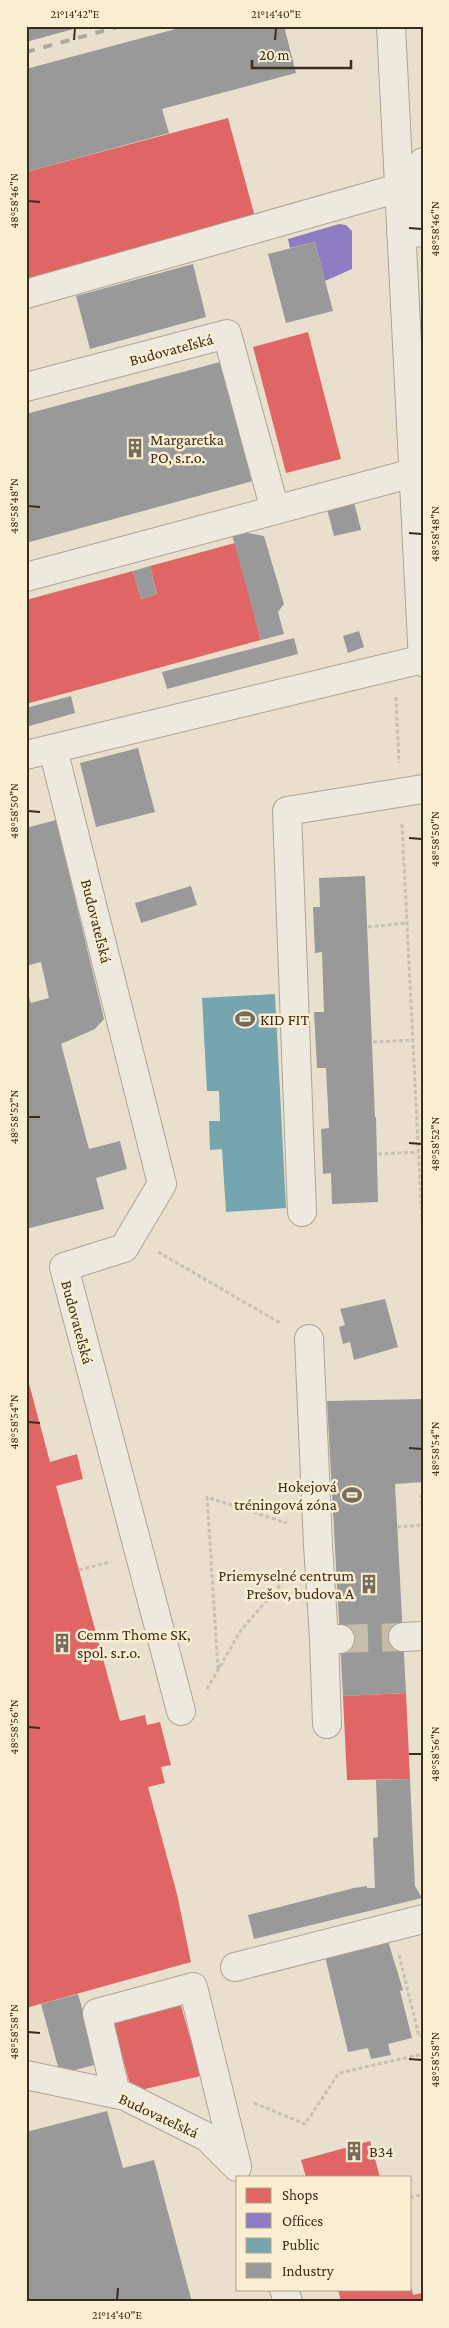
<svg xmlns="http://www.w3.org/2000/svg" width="449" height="2328" font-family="'Crimson Pro',serif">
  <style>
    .shops { fill: #e06666 }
    .offices { fill: #8e7cc3 }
    .public { fill: #76a5af }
    .industry { fill: #999 }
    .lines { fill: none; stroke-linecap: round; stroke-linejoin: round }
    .minor-tunnel { stroke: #c6bca9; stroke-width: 28; stroke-dasharray: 28 14; stroke-linecap: butt }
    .minor-casing { stroke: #ada495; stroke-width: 30 }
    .path { stroke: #c7c1b5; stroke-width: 3; stroke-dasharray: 4 2.5; stroke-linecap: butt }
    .minor { stroke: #eee9df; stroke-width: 28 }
    .rail { stroke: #ada99f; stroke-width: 4; stroke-dasharray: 9 9; stroke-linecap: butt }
    .ticks { fill: none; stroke: #3c2c1c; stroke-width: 2 }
    .labels { text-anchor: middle; stroke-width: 5; stroke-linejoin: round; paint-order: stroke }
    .street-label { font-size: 16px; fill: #3c2c1c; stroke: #f9eed2 }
    .poi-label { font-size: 16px; fill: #3c2c1c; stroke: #f9eed2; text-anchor: start }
    .neatline { fill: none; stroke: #3c2c1c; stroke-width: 2 }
    .ticks-label { font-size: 12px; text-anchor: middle; fill: #3c2c1c }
  </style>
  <rect width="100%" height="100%" fill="#e8e0cc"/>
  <path class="shops" d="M228,118L255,217L26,279V172Z
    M308,332L341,459L286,473L253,347Z
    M235,543L261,640L26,704V600L133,571L141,599L157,594L150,566Z
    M27,1376L50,1462L77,1454L83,1479L56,1486L120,1721L145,1715L147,1725L160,1722L171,1765L161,1767L165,1783L148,1787L177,1894L191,1962L26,2008Z
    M406,1693L410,1779L347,1780L343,1696Z
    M179,1999L201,2076L132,2092L112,2019Z
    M370,2141L380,2177H306L301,2160Z
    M338,2289H412L413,2295L422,2293L423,2302H341Z"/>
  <path class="offices" d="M339,224L346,225L352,231V269L325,281L315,242L290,248L288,239Z"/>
  <path class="public" d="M275,994L286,1208L226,1212L222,1149L210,1150L209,1121H220L219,1091H207L202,998Z"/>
  <path class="industry" d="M26,26H80L81,27L26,42Z
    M187,26H284L296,73L162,109L169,133L26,172V69Z
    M315,242L333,311L286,323L268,254Z
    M193,264L206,317L90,349L76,296Z
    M220,362L253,481L26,543V414Z
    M353,498L361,530L334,536L326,505Z
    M243,532L264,536L284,604L278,612L284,634L261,640L232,535Z
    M150,566L157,594L141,599L133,571Z
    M359,631L364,647L348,653L343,636Z
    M294,638L298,654L167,689L162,672Z
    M71,696L75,713L26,727V708Z
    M138,748L155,812L96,827L80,763Z
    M56,820L104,1019L95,1029L61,1044L89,1149L120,1141L127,1169L96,1178L104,1209L26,1229V988L31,1003L49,998L41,962L26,966V828Z
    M365,876L375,1117H376L378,1202L332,1204L331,1173L323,1174L321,1129L329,1128L326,1068H317L314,1012H324L322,952L315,953L313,907H320L319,878Z
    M191,886L197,905L141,923L135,903Z
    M385,1299L398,1347L354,1360L350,1342L343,1344L339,1327L345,1325L340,1309Z
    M423,1399V1482L395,1484L406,1693L343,1696L327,1401Z
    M410,1779L415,1886L422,1898L254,1939L248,1915L354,1888L367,1886V1888H375L373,1838L378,1837L376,1780Z
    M388,1941L403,1990L400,1991L412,2038L388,2044L391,2055L371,2059L368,2048L348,2052L325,1956Z
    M78,1994L98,2064L60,2074L41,2004Z
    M107,2111L123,2168L154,2160L192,2302H26V2132Z"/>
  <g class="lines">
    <path class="minor-tunnel" d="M340,1639L403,1637"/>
    <defs>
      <path id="minor" d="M391,26L423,662
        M423,162L401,234L423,232
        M26,294L399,188
        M26,387L227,334L275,510
        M26,577L413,473
        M53,749L162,1184L124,1248L64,1267L181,1711
        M26,755L423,659
        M302,1212L287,811L423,789
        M309,1339L318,1545L324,1639
        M403,1637L423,1636
        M327,1724L324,1639H340
        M235,1967L423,1919
        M26,2075L125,2096L207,2137L237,2167
        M116,2094L97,2013L193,1987L237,2166
        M284,2289L288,2302"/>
    </defs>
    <use href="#minor" class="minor-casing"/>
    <path class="path" d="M396,697L399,763
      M402,824L423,1243
      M368,927L407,923
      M373,1042L412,1040
      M378,1154L418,1152
      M158,1252L282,1324
      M423,1496H421L423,1530
      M397,1527L422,1525
      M79,1570L110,1562
      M218,1669L207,1497L287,1523
      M207,1689L241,1630L289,1575
      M399,1955L419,2036L423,2035
      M254,2103L305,2124L339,2073L423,2054
      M410,2198L423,2194"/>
    <use href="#minor" class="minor"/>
    <path class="rail" d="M26,52L121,26"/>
  </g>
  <path class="ticks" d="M74,40L75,28M275,40L276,28M28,201L40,202M409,228L422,229M28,506L40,507M409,533L422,534M28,811L40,812M409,838L422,839M28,1117H40M409,1143L422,1144M28,1422L40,1423M409,1448L422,1449M28,1727L40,1728M409,1754H422M28,2032L40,2033M409,2059L422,2060M117,2300L118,2288"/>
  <defs>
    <symbol id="building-bare" viewBox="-9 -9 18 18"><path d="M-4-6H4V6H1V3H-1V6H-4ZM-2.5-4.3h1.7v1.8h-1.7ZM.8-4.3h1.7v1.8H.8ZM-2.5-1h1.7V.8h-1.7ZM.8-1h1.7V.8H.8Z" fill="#786b5a" stroke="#f9eed2" stroke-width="2.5" paint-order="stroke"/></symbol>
    <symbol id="stadium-bare" viewBox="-9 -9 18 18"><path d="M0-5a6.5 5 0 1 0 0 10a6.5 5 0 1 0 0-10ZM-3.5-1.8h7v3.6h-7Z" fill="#786b5a" stroke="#f9eed2" stroke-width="2.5" paint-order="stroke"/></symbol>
  </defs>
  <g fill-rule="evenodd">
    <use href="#building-bare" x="121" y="434" width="28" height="28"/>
    <use href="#stadium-bare" x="231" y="1005" width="28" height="28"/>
    <use href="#stadium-bare" x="338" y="1481" width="28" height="28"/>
    <use href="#building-bare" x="355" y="1570" width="28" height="28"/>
    <use href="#building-bare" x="48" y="1629" width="28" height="28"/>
    <use href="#building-bare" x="340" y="2137" width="28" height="28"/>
  </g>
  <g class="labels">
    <g class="street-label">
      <text transform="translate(171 349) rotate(-15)" y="6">Budovateľská</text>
      <text transform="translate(97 921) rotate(76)" y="6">Budovateľská</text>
      <text transform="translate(78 1322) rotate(75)" y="6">Budovateľská</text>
      <text transform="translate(159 2115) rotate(25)" y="6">Budovateľská</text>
    </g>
    <g class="poi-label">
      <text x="150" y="445">Margaretka<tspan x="150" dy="18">PO, s.r.o.</tspan></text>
      <text x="260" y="1025">KID FIT</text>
      <text x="337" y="1492" text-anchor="end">Hokejová<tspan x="337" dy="18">tréningová zóna</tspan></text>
      <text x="354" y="1581" text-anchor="end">Priemyselné centrum<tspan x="354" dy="18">Prešov, budova A</tspan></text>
      <text x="77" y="1640">Cemm Thome SK,<tspan x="77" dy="18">spol. s.r.o.</tspan></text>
      <text x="369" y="2157">B34</text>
    </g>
  </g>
  <rect width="449" height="2328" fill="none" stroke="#f9eed2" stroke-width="55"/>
  <rect x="236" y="2176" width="175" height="115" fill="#f9eed2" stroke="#ada089"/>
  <rect x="246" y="2188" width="25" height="15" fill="#e06666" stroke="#ada089"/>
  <text x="282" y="2200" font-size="15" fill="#3c2c1c">Shops</text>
  <rect x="246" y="2213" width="25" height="15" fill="#8e7cc3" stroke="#ada089"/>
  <text x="282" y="2226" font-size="15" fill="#3c2c1c">Offices</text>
  <rect x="246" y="2238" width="25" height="15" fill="#76a5af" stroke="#ada089"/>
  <text x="282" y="2250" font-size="15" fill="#3c2c1c">Public</text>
  <rect x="246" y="2263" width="25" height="15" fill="#999999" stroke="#ada089"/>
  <text x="282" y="2276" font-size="15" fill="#3c2c1c">Industry</text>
  <path d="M252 60v8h99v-8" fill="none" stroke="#3c2c1c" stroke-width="2.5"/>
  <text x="259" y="60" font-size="15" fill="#3c2c1c" stroke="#f9eed2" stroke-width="4" paint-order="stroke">20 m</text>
  <rect x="28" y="28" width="394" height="2272" class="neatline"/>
  <g class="ticks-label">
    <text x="75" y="18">21°14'42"E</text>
    <text x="276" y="18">21°14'40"E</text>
    <text transform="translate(14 201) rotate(-90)" y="4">48°58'46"N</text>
    <text transform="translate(435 229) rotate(-90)" y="4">48°58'46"N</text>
    <text transform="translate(14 506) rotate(-90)" y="4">48°58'48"N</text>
    <text transform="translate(435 534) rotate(-90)" y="4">48°58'48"N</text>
    <text transform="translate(14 811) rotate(-90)" y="4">48°58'50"N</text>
    <text transform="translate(435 839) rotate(-90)" y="4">48°58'50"N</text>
    <text transform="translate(14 1117) rotate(-90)" y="4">48°58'52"N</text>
    <text transform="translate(435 1144) rotate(-90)" y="4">48°58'52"N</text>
    <text transform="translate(14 1422) rotate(-90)" y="4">48°58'54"N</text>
    <text transform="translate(435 1449) rotate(-90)" y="4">48°58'54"N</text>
    <text transform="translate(14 1727) rotate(-90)" y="4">48°58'56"N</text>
    <text transform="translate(435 1754) rotate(-90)" y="4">48°58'56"N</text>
    <text transform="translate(14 2032) rotate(-90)" y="4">48°58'58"N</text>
    <text transform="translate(435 2060) rotate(-90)" y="4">48°58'58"N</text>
    <text x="117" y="2319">21°14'40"E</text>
  </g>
</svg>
